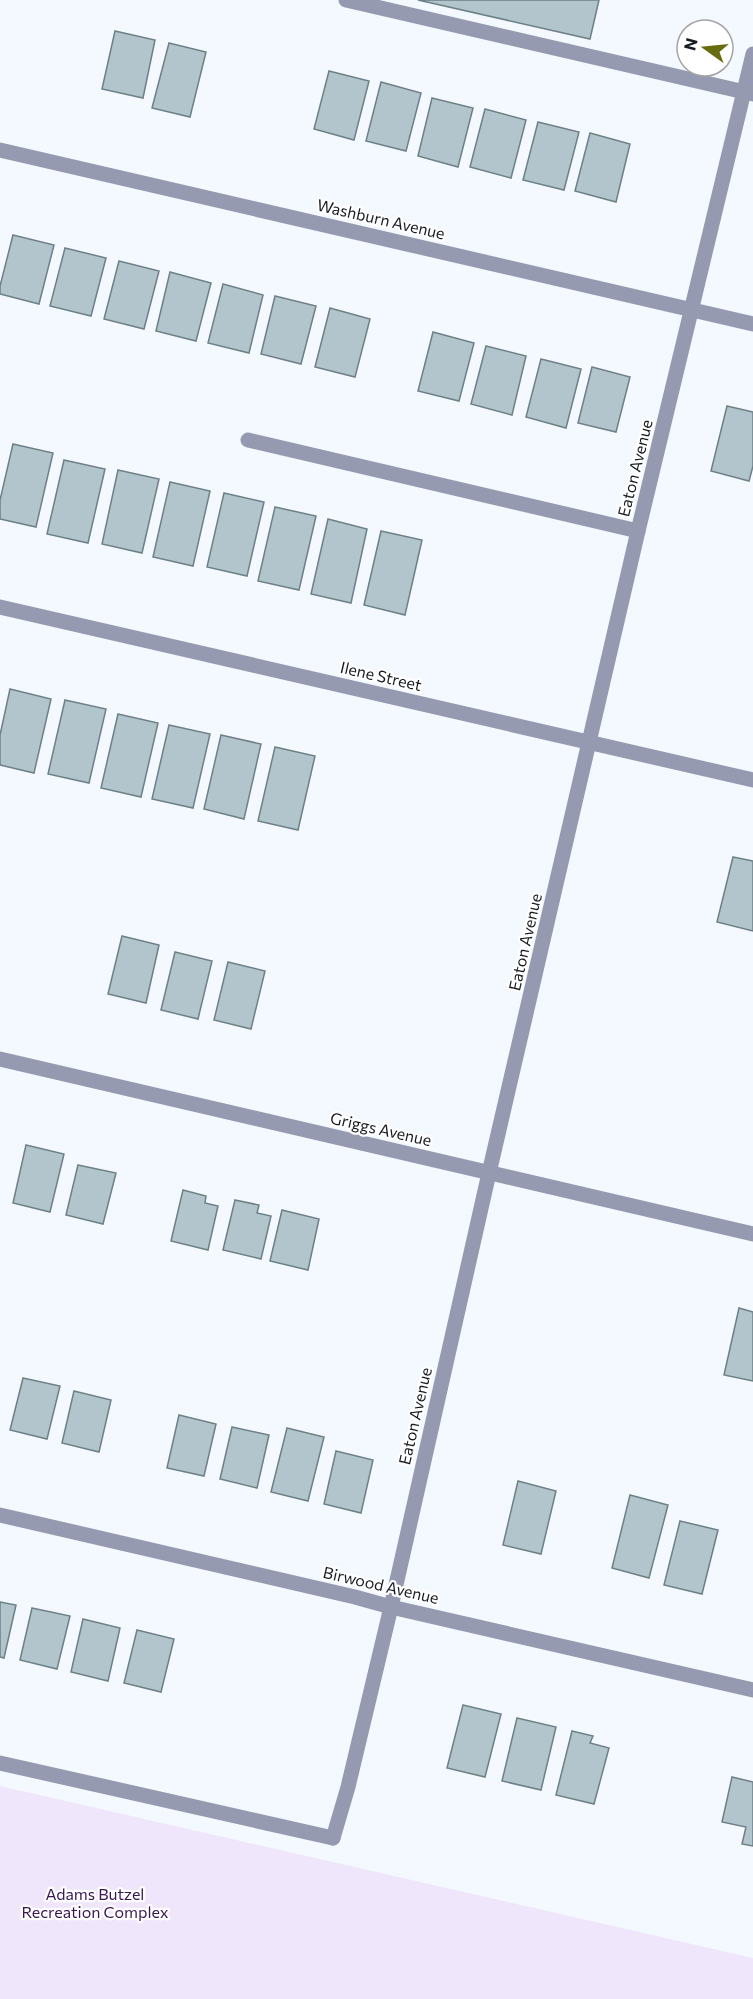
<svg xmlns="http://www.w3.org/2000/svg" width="753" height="1999" font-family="Commissioner,sans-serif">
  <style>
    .green { fill: #efe6fc }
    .building { fill: #b2c5cd; stroke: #6d8087; stroke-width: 1.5 }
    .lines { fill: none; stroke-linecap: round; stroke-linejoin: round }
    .service { stroke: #969ab0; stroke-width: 15 }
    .minor { stroke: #969ab0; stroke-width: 15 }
    .labels { text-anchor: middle; stroke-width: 4.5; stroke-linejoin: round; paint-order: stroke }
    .street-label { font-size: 16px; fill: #181c21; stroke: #fff }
    .park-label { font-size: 16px; fill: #371752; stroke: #fff }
  </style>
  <rect width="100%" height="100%" fill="#f4f9ff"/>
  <path class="green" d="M0,1786L753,1958V1999H0Z"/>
  <path class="building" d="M418,0H599L590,39Z
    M115,31L155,40L143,98L102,89Z
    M169,43L206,52L190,117L152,108Z
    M329,71L369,81L354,140L314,129Z
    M381,82L421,93L406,151L366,141Z
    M432,98L473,108L458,167L418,156Z
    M485,109L526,120L511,178L470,167Z
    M538,122L579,132L564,190L523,180Z
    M590,133L630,144L616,202L575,191Z
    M13,235L54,245L39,304L0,294V286Z
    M65,248L106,258L91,316L50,306Z
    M119,261L159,271L144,329L104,319Z
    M170,272L211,283L196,341L156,331Z
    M223,284L263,295L249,353L208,343Z
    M275,296L316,306L301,364L261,354Z
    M330,308L370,319L355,377L315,367Z
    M433,332L474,343L459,401L418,391Z
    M486,346L526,356L512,415L471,404Z
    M541,359L581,369L566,428L526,417Z
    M592,367L630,377L616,432L578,423Z
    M727,406L753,412V466L749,481L711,471Z
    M13,444L53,453L36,527L0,519V500Z
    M64,460L105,469L88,543L47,534Z
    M118,470L159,479L142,553L102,544Z
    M170,482L210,491L193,566L153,557Z
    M224,493L264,502L247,576L207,567Z
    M275,507L316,516L299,590L258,581Z
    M328,519L367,529L351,603L311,594Z
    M381,531L422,540L405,615L364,605Z
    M10,689L51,699L34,773L0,765V735Z
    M65,700L106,709L89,783L48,774Z
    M118,714L158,723L141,797L101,788Z
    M169,725L210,734L193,808L152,799Z
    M221,735L261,744L244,819L204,809Z
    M275,747L315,756L298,830L258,821Z
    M733,857L753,861V931L717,922Z
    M122,936L159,945L146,1003L108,994Z
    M175,952L212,961L198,1019L161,1010Z
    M228,962L265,971L251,1029L214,1020Z
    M26,1145L64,1154L50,1212L13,1203Z
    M78,1165L116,1173L103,1224L66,1215Z
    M183,1190L206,1196L205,1203L218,1206L208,1250L171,1241Z
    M235,1200L259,1205L257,1213L271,1216L261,1259L223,1250Z
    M282,1210L319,1219L308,1270L270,1261Z
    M739,1308L753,1312V1381L724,1375Z
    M23,1378L60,1386L47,1439L10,1430Z
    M74,1391L111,1400L99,1452L62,1443Z
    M179,1415L216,1424L204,1476L167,1468Z
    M232,1427L269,1435L257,1488L220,1479Z
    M287,1428L324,1437L308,1501L271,1492Z
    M336,1451L373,1460L361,1513L324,1504Z
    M518,1481L556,1491L541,1554L503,1545Z
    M630,1495L668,1505L649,1578L612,1568Z
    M680,1521L718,1530L702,1594L664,1585Z
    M0,1602L16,1605L4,1658L0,1657Z
    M32,1608L70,1616L57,1669L20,1660Z
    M83,1619L120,1628L108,1681L71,1672Z
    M137,1630L174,1639L161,1692L124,1683Z
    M463,1705L501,1714L485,1777L447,1768Z
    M517,1718L556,1727L541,1790L502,1781Z
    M572,1731L593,1736L590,1743L609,1748L594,1804L556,1795Z
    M732,1777L753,1782V1846L742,1844L746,1827L722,1822Z"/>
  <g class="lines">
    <path class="service" d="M346,0L753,94
      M248,440L638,531
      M0,1763L333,1838"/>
    <path class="minor" d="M0,150L753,324
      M0,607L753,780
      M0,1059L753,1234
      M0,1515L355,1597L391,1607L753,1690
      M333,1838L348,1787L391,1607L489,1173L638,531L753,54"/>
  </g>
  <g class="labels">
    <g class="street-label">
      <text transform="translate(381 219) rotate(13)" y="6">Washburn Avenue</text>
      <text transform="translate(635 468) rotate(-76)" y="6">Eaton Avenue</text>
      <text transform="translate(381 676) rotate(13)" y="6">Ilene Street</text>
      <text transform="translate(525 942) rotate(-77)" y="6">Eaton Avenue</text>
      <text transform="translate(381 1129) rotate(13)" y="6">Griggs Avenue</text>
      <text transform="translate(415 1416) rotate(-77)" y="6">Eaton Avenue</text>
      <text transform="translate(381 1585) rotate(13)" y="6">Birwood Avenue</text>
    </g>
    <g class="park-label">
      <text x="95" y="1900">Adams Butzel<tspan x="95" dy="18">Recreation Complex</tspan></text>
    </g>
  </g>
  <g transform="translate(705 48) rotate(285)"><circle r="28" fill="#ffffff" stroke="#a3a4a6" stroke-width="1.5"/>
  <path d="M0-4.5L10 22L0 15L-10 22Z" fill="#676c10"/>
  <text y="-9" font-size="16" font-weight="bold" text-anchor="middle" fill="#181c21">N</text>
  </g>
</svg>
